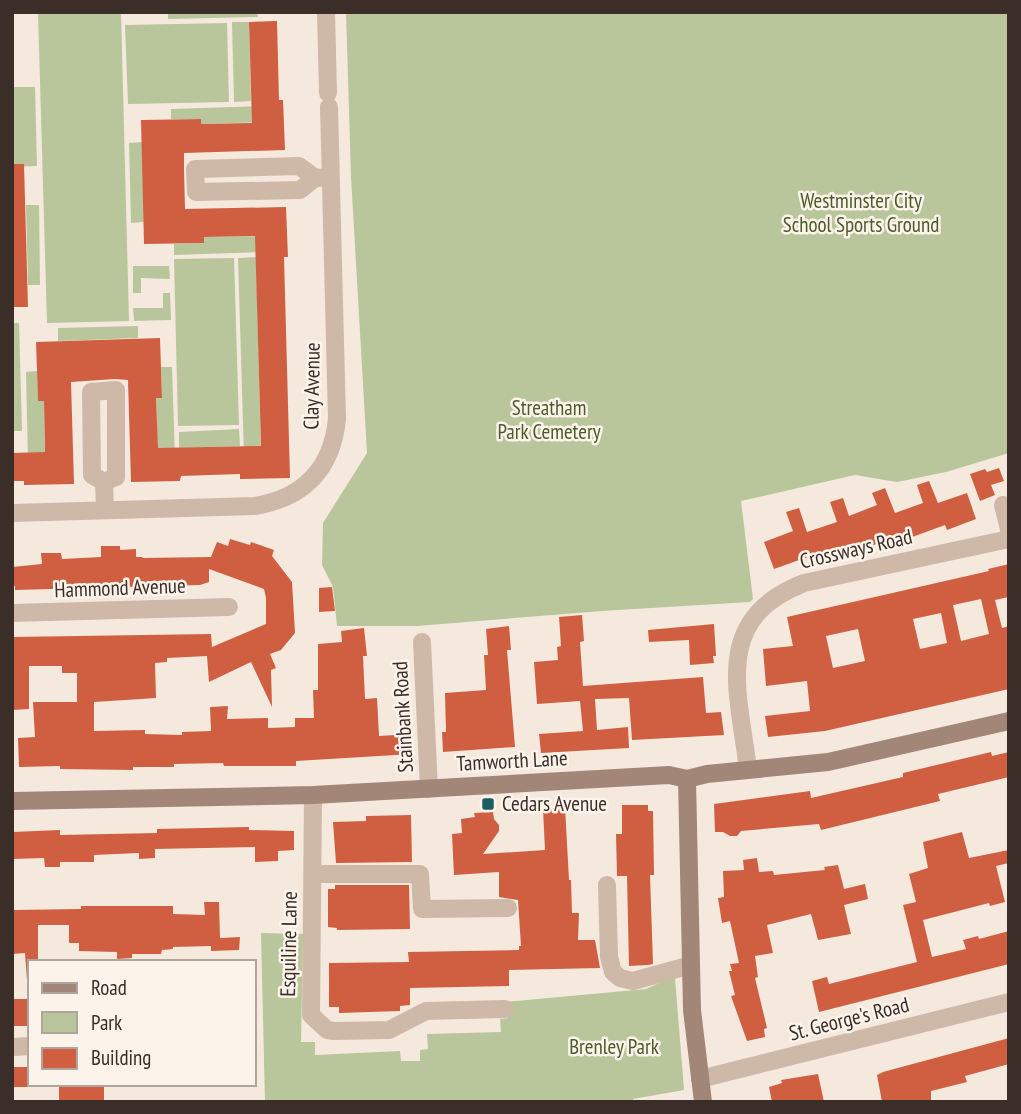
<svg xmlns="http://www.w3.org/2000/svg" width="1021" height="1114" font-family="'PT Sans Narrow',sans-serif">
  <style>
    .green { fill: #b9c69c }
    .building { fill: #d05f41; fill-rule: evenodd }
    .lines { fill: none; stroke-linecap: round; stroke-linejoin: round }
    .street { stroke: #ceb9a8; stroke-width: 18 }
    .secondary { stroke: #a28779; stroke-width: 18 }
    .poi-dot { fill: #1a5e60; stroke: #fcf4eb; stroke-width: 2.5 }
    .labels { text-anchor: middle; stroke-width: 5; stroke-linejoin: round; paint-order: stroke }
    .park-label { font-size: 21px; fill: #4b5b2a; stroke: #fcf4eb }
    .street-label { font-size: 21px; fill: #3b2e29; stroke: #fcf4eb }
    .poi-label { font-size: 21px; fill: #3b2e29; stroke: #fcf4eb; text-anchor: start }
  </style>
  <rect width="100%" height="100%" fill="#f5e9de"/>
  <path class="green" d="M38,12H121L129,321L47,323Z
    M168,12H257L258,17L168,19Z
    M346,12H1009V453L946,472L897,482L855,475L741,501L753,599L750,602L602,611L417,626H337L333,587L322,565L323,523L367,453L351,177Z
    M232,22H249L251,101L234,102Z
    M227,23L229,102L128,104L125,25Z
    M12,87H35L37,166L12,167Z
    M261,106V122L201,124L200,119H171V109Z
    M142,142L144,222L131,223L129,143Z
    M26,205H39L40,285H28Z
    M264,236V252L174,255V244L204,243V237Z
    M256,257L261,456L244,457L238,258Z
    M234,258L239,425L178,426L174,259Z
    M133,266H169L170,279L141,278V293H133Z
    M163,293H170L171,320L134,321L133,308H163Z
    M12,323H19L22,431H12Z
    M138,326V338L58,341V328Z
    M161,367H172L175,457H158L156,398L162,397Z
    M37,371L38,401H44L45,461H28L26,372Z
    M239,429L240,446L179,448V432Z
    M261,933L303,934L301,1042H315V1055L400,1051L401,1061H420V1050L428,1049L427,1034L501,1032L500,1019L508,1018L506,1002L646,989L668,979L675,978L684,1090L633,1099V1102H265Z"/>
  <path class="building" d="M277,21L279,100H283L285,150L184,153V169L185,209L286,207L288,257H284L290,478L240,479V474L181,476L180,481L131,482L128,380L115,379L71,382L74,484L24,485V481H12V453L45,452L44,401H38L36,342L160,338L162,398H156L158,448L261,446L255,236L204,237V243L144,244L141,120L201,119V124L252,123L249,22Z
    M12,164H24L28,307H12Z
    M999,468L1004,481L991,485L995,495L980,501L970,474L985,469L987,472Z
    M929,481L938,503L967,493L976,519L947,530L945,525L904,540L902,534L861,550L859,544L817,559L816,554L774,569L764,542L793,531L786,512L799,508L807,532L837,522L830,502L843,498L849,516L877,505L872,493L885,488L895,513L923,503L917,485Z
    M230,539L250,545L251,542L274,550L272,556L292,582L295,633L281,650L270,654L276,668L271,670L272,707L251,662L209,682L207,656L167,658V662L155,663L156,698L94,702V731L145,730V734L182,735V732L211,731L210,707L228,706L227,719L268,718V728L295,727V718H314L313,690H318V644L342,642L341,631L364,628L367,656H363L365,699L377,698L379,736L411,734L412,754L296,761V766H224L223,763L174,764V767H133V770L60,769V766L19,767L18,738L35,737L33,702H77V673H62V666H29V709L12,710V637L211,634L212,647L266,624V598L264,589L209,569V582L200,585L15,590V586H12V567L42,564L41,553H61L62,559L101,557V546H120V550L136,549V557H143L142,558L211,557L217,542L228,546Z
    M1009,564V597L995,600L1002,628L1009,626V689L825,731L768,737L765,716L810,711L807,681L766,686L763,649L793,646L787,617L989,571L988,569ZM981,599L989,634L961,641L953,605ZM941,613L947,643L920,649L913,619ZM858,629L865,661L833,668L826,636Z
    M332,587L335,611L319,612V588Z
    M582,615L584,641L580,642L583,686L703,677L706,713L721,712L724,735L632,740L629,698L595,699L597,730L628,727L629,748L541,753L539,734L583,731L580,701L537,704L534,662L558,660L557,647L561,646L559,617Z
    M714,624L716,656H713L714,663L690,665L689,640L649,642L648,630Z
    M509,626L511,650H507L515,747L443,752L442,732H446L445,693L486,690L484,655H488L486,629Z
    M991,752L992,756L1009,752V777L938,794L940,801L821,830L819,824L741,831L737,836H730L723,832H715L714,804L810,791L811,798L903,777V773Z
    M622,805H648V811H653L654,875H650L653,964L648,965L629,966L627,876H617L616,834H622Z
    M565,807L569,880H571L572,913H579L578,940H595L600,968L509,970V986L410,988V1005L400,1006V1011L339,1013V1007H329V963L409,962L408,952L519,950V946H521L518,900L499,897V872L454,875L452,834L462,833L461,819L475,817L474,813L493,812L494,819L499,825V831L483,854L545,850L543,809Z
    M411,815L412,862L336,863L333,822L366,821V816Z
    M249,827V830L294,831V850L278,851V861L255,862V847L155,849V858L139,859V853L94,855V862H60V867H45L44,858L12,859V832L60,830V835L157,833V829Z
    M962,832L969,858L1009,850V863L996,866L1005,902L990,906L989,903L923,920L932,957L966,949L963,940L978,936L979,939L1009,931V964L819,1012L812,981L827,977L829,984L917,962L903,905L916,902L909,874L928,868L923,842Z
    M757,858L759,872L773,871L774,875L825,870L824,867L838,865L844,889L865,884L868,899L844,905L851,934L818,940L811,914L767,925L773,953L755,956L758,977L755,978L767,1028L764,1029L765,1037L747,1041L731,996L735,995L729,971H732L730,964L739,963L730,921L722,923L718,898L724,897L723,871L744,870L743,860Z
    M335,885H409L410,929L337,930V928L328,927V889H335Z
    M204,902H219L220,938L240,937L239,950L211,951V946L173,947V949L162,950L161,954H132V958L117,959V952L79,951V943H69V925H38V962H30V980H27L25,953L12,954V910L81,909V906H173V914L205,915Z
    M12,999H30V1026H12Z
    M1009,1038V1064L965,1076L967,1082L931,1091V1102H882L877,1075L883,1072Z
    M12,1067H30V1087H12Z
    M818,1074L824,1102H772L769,1087L782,1083L781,1080Z
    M59,1084H104V1100H59Z"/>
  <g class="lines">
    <path class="street" d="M326,12L328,93
      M315,178L300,190L196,192L195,169L299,166L315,178L330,177
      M104,482L92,475L91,392L116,390V477L104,482L105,510
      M1003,505L1009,529
      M12,513L255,506C304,498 332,469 337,419L329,107
      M12,613L229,607
      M422,642L429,789
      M748,770C739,692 711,619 804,583L1009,539
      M313,795L311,1015L327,1030L334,1031L389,1030L426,1011L505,1009
      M313,874H420L422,909L508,908
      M607,885L609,957L613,972L620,978L633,981L691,965
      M12,1047L30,1046
      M700,1079L1009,1002"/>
    <path class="secondary" d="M687,779L692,1010L703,1102
      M12,801L313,795L669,775L687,779L707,774L828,762L1009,721"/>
  </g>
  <rect class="poi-dot" x="481" y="797" width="14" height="14" rx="3.5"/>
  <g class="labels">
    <g class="park-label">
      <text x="861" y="208">Westminster City<tspan x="861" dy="24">School Sports Ground</tspan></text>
      <text x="549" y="415">Streatham<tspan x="549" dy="24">Park Cemetery</tspan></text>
      <text x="614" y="1054">Brenley Park</text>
    </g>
    <g class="street-label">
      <text transform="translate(312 386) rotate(-89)" y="7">Clay Avenue</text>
      <text transform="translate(856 549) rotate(-13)" y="7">Crossways Road</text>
      <text transform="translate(120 588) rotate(-2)" y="7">Hammond Avenue</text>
      <text transform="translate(403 717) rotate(-93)" y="7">Stainbank Road</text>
      <text transform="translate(512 761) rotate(-3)" y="7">Tamworth Lane</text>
      <text transform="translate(289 944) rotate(-89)" y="7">Esquiline Lane</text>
      <text transform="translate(849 1019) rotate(-14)" y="7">St. George's Road</text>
    </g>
    <g class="poi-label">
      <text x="502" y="811">Cedars Avenue</text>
    </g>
  </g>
  <rect width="1021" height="1114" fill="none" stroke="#3b2e29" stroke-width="28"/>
  <rect x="28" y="960" width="228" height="126" fill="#fcf4eb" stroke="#afa59d" stroke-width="2"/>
  <rect x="42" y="983" width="35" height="10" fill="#a28779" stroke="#afa59d" stroke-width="2"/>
  <text x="91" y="995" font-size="21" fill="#3b2e29">Road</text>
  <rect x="42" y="1012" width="35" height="21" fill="#b9c69c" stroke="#afa59d" stroke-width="2"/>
  <text x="91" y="1030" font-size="21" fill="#3b2e29">Park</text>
  <rect x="42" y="1048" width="35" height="21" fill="#d05f41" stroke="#afa59d" stroke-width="2"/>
  <text x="91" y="1065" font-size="21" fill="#3b2e29">Building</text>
</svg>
